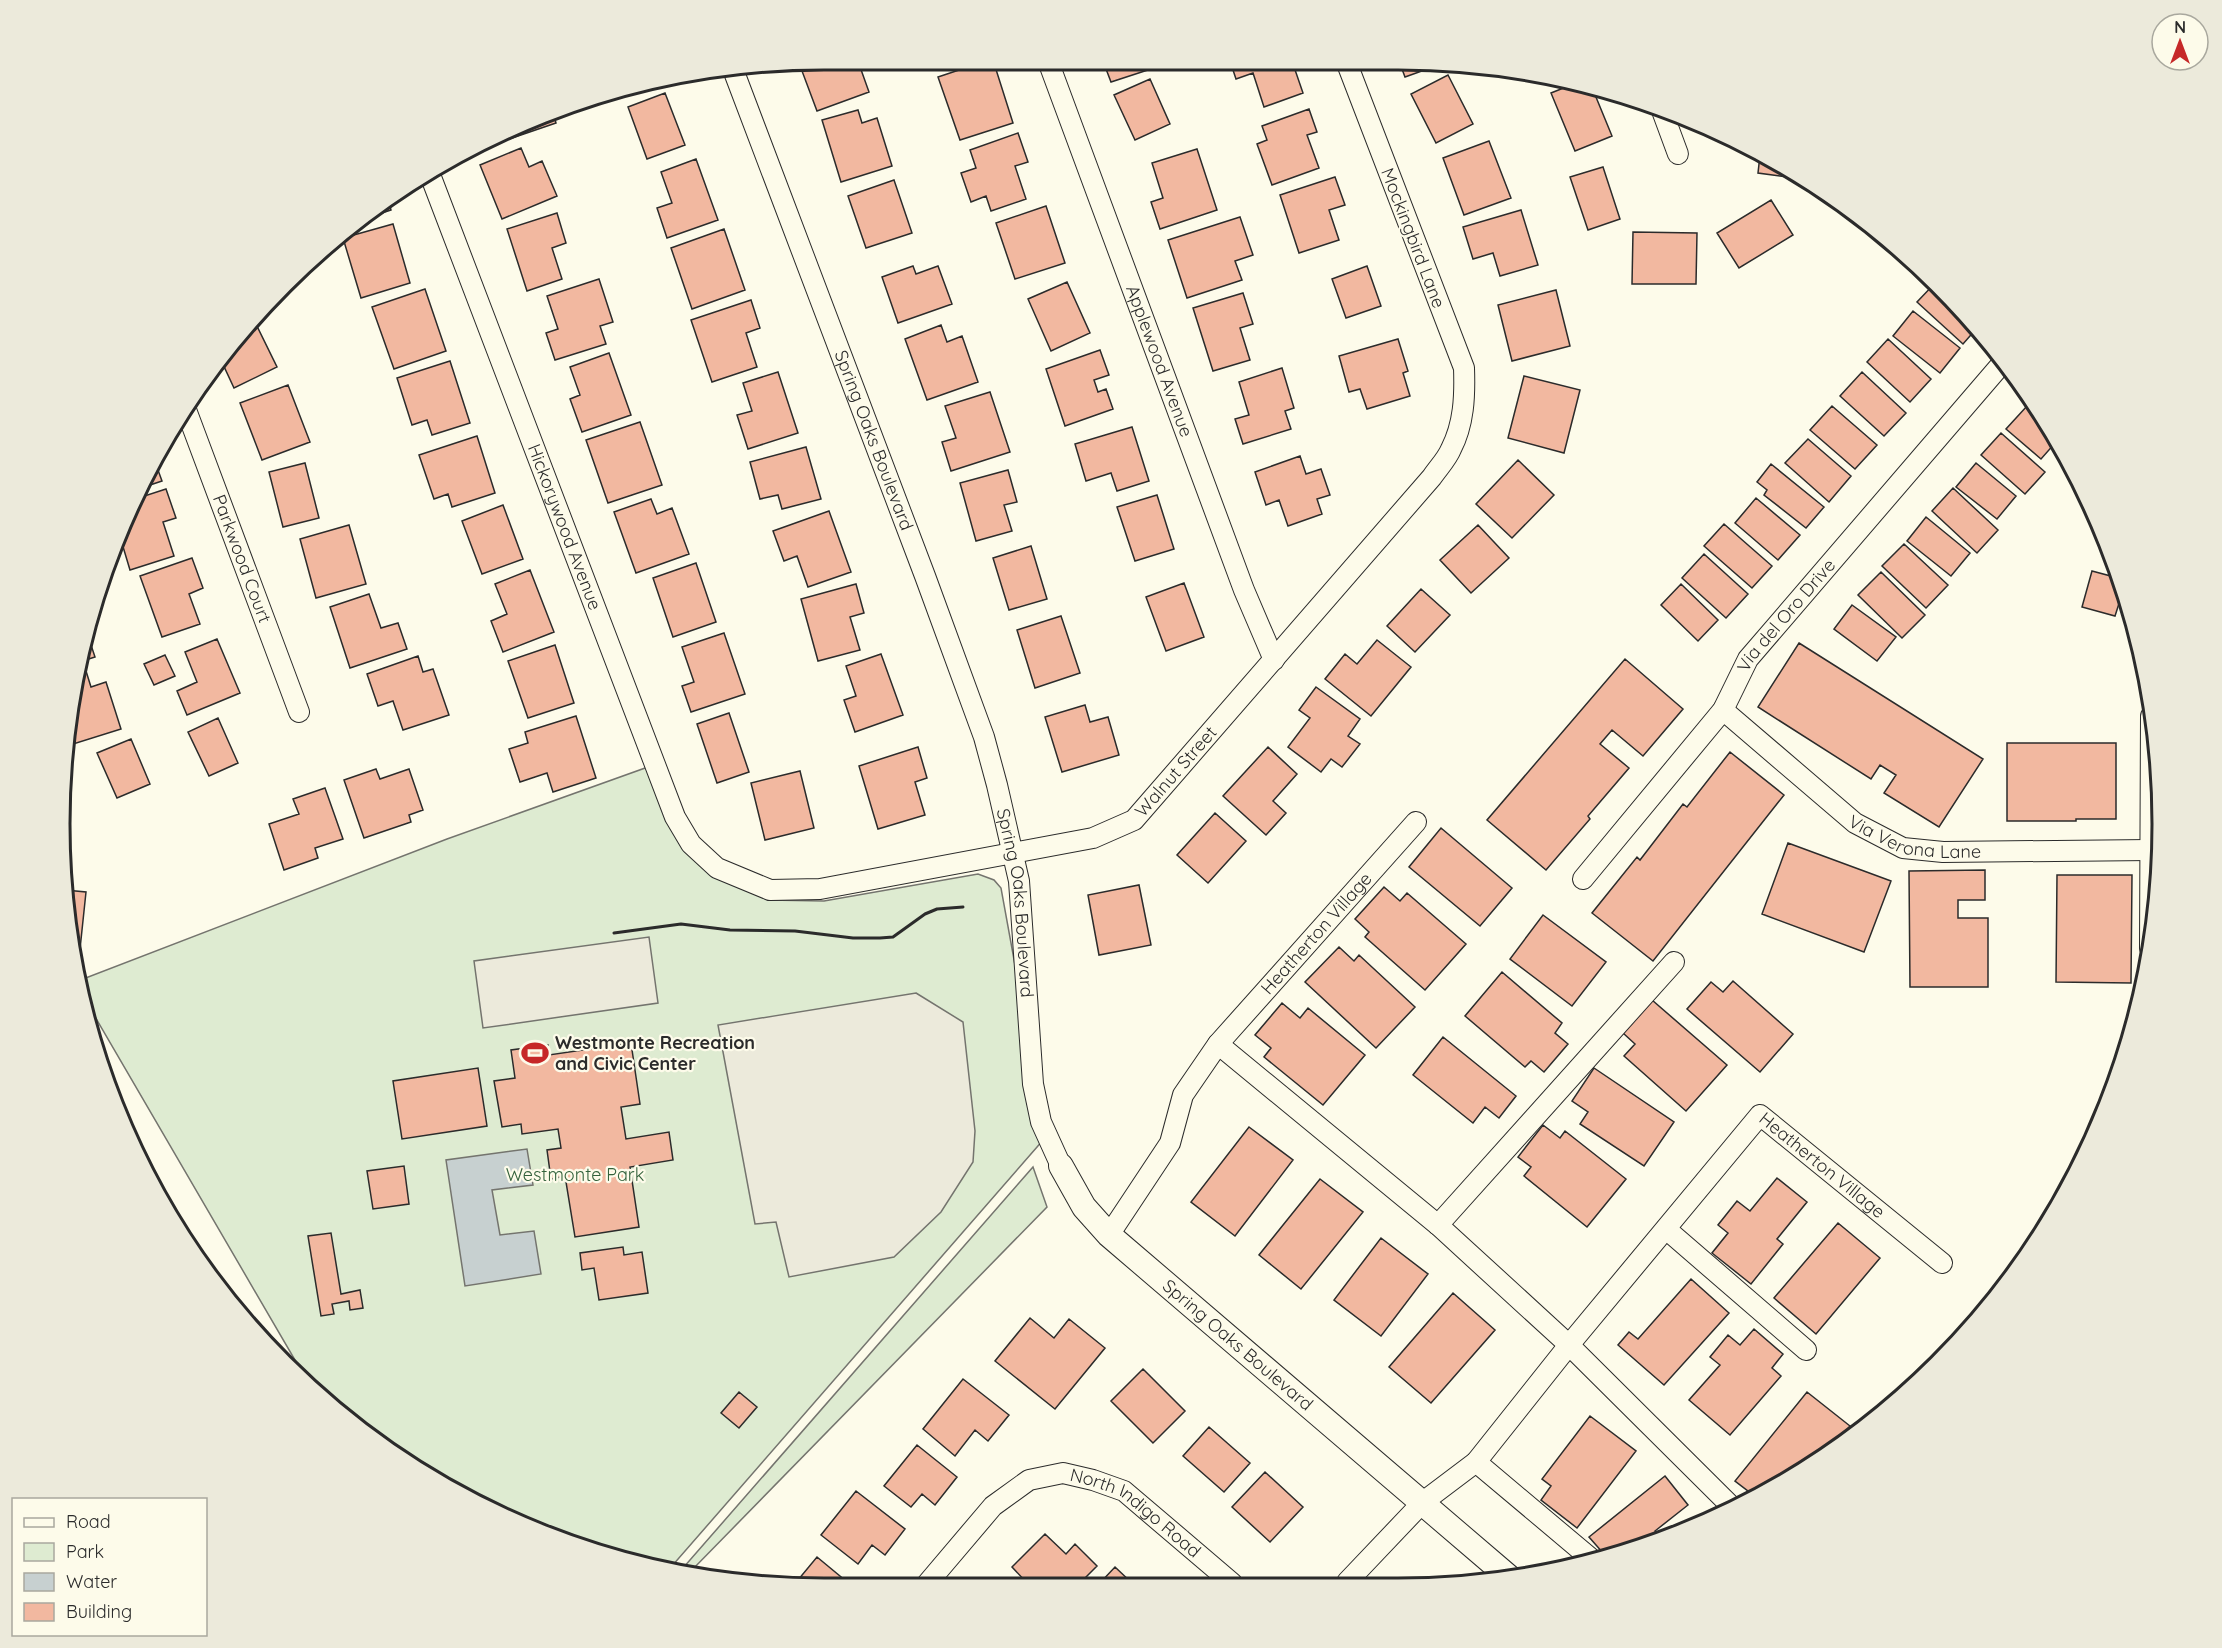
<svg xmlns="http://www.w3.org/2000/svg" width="2222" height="1648" font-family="Quicksand,sans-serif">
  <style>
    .green { fill: #deebd1; stroke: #74746e; stroke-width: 1.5 }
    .parking { fill: #eceadb; stroke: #74746e; stroke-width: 1.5 }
    .water { fill: #c7d0d0; stroke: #74746e; stroke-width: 1.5 }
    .building { fill: #f2b8a0; stroke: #2b2b2b; stroke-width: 1.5 }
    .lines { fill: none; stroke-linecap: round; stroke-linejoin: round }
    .minor-casing { stroke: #2b2b2b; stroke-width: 22 }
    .tertiary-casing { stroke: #2b2b2b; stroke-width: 26 }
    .minor { stroke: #fdfbea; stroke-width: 20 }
    .tertiary { stroke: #fdfbea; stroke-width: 24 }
    .wall { stroke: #2b2b2b; stroke-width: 3 }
    .labels { text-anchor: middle; stroke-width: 4.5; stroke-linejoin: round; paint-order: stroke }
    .street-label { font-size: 18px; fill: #2b2b2b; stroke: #fdfbea }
    .poi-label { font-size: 18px; font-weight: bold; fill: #2b2b2b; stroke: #fdfbea; text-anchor: start }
    .park-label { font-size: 18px; fill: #34623c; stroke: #fdfbea }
    .rim { fill: none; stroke: #2b2b2b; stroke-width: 3 }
  </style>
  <rect width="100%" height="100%" fill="#fdfbea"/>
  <path class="green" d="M648,767L714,875L768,900L824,901L978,874L994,880L1001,888L1023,1009L1044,1139L672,1566L579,1548L442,1486L321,1399L313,1391L87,1003L83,979L447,839Z
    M1033,1167L1047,1207L692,1570L683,1568Z"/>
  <path class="parking" d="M649,937L658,1003L483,1028L474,961Z
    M916,993L963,1022L975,1131L973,1162L941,1212L894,1257L789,1277L776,1222L755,1224L718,1025Z"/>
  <path class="water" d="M527,1149L533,1185L492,1190L500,1235L534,1231L541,1274L465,1286L446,1160Z"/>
  <path class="building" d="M824,60H845L848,68L859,64L869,92L817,111L799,63Z
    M934,60H953L937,68Z
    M989,60H993L1013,123L960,140L938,77Z
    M1103,61H1155L1157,67L1111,82Z
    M1230,61H1292L1303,93L1264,107L1253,73L1236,79Z
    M1399,61L1447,62L1405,77Z
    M1448,75L1473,124L1436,143L1411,94Z
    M1150,79L1170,124L1135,140L1114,95Z
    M1576,83L1591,85L1612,136L1575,151L1551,93Z
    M643,84L644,88L600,101L599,97L626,86Z
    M665,93L685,145L647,159L628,107Z
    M1309,109L1317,132L1307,135L1319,168L1272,185L1257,144L1267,140L1262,126Z
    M858,110L862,123L877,118L892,166L841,182L822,120Z
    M554,116L556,123L474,151L473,150Z
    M1018,133L1028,162L1015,166L1026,199L991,211L986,196L971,202L961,173L976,168L970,150Z
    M1489,141L1511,198L1464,215L1443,158Z
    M521,148L529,167L542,161L557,196L502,219L480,165Z
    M1197,149L1217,210L1160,229L1151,202L1163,198L1152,163Z
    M1760,155L1803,179L1758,173Z
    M696,159L718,220L667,238L657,208L672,203L661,172Z
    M1603,167L1620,219L1588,230L1570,177Z
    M1335,177L1345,205L1329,210L1339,240L1299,253L1280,195Z
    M894,180L912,233L866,248L848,196Z
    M1771,200L1793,235L1739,268L1717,233Z
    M389,203L391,210L373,216Z
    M1046,206L1065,263L1015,279L996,223Z
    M1521,210L1538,265L1500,276L1493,253L1473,259L1463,227Z
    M557,213L566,243L552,248L562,279L527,291L507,229Z
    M1240,217L1253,255L1235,261L1242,280L1187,298L1168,240Z
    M393,224L410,283L361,298L343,238Z
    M724,229L745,290L692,309L671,248Z
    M1633,232L1697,233L1696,284H1632Z
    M913,266L916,274L938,266L952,304L898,323L882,277Z
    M1367,266L1381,306L1346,318L1332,279Z
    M599,279L613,322L600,326L606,344L555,360L546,333L558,329L547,296Z
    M1067,282L1090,333L1051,351L1028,299Z
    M1936,282L1977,328L1963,344L1917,302Z
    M425,289L446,351L394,369L372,307Z
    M1556,290L1570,346L1512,361L1498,305Z
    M1243,293L1253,324L1240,328L1250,360L1213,371L1193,308Z
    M751,300L760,328L746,333L757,367L712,382L691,320Z
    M1913,311L1960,348L1940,373L1893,336Z
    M254,320L277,367L234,388L221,360Z
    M941,325L947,342L962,336L978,382L927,400L905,339Z
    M1398,339L1408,371L1403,373L1410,396L1367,409L1360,389L1349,392L1339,356Z
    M1888,339L1931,379L1910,402L1867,362Z
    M1100,350L1109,375L1094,380L1098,392L1106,389L1113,409L1065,426L1046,369Z
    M609,353L631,415L582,432L570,399L580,395L570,367Z
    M450,361L470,423L432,435L427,420L412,425L397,378Z
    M1282,368L1294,408L1285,411L1291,429L1243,444L1235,419L1249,415L1239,382Z
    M778,372L798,433L748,449L737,415L752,411L743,383Z
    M1862,372L1906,413L1884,436L1840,396Z
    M1524,376L1580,390L1564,453L1508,438Z
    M288,385L310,442L262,460L240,403Z
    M990,392L1010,452L951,471L942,442L956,438L945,406Z
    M1832,406L1877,445L1855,469L1810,430Z
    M2027,406L2042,420L2056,442L2041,459L2006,429Z
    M640,422L662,485L608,503L586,440Z
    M1132,427L1149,481L1117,491L1111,473L1086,481L1075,444Z
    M2001,433L2045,472L2025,494L1981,455Z
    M477,436L495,493L452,507L448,494L434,499L419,455Z
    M1808,439L1851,476L1829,502L1785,463Z
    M806,447L821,499L782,509L778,495L760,499L750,462Z
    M1300,456L1306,474L1321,469L1330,495L1317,499L1322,514L1288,526L1279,500L1266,505L1255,472Z
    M154,459L162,481L138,489L139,486Z
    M1518,460L1554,495L1512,538L1476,504Z
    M305,463L319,518L283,527L269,472Z
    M1976,463L2016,496L1997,519L1956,487Z
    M1771,464L1824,507L1806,528L1764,495L1767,490L1757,482Z
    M1008,470L1017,502L1004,505L1012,531L976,541L960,483Z
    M1953,488L1998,530L1977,553L1932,511Z
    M166,489L176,518L163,522L174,556L130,570L121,540L135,499Z
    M1157,495L1174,549L1135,561L1117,507Z
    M1756,498L1800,535L1778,560L1735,523Z
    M651,499L657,514L672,508L689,554L636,573L614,512Z
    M503,505L523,559L482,574L462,521Z
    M829,511L851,572L808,587L797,556L784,561L773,531Z
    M1926,517L1970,553L1951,576L1907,541Z
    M1724,524L1772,566L1752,588L1704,546Z
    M349,525L366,584L316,598L300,539Z
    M1478,525L1509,558L1471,593L1440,560Z
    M1904,544L1948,585L1926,608L1882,566Z
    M1031,546L1047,599L1009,610L993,558Z
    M1704,554L1748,594L1726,618L1682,578Z
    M192,558L203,588L189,594L200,624L162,637L140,576Z
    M696,563L716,622L673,637L653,578Z
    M530,570L554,632L503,652L491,621L507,614L495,584Z
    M2092,571L2118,578L2123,591L2115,616L2082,607Z
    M1881,572L1925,615L1902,638L1858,595Z
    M1184,583L1204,637L1166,651L1146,597Z
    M856,584L864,613L850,617L860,650L818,661L801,599Z
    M1681,584L1718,620L1698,641L1661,605Z
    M1421,589L1450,615L1415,652L1387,626Z
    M369,594L381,628L398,623L407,649L350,668L330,607Z
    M1852,605L1896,637L1877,661L1834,629Z
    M1061,616L1080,673L1035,688L1017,630Z
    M724,633L745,694L691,712L682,686L694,682L682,647Z
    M88,636L95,657L79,662Z
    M217,639L240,693L187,715L177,691L197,682L185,652Z
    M1377,640L1411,667L1371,716L1325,679L1345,654L1357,664Z
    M1799,643L1983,759L1939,827L1884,793L1896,775L1880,765L1871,779L1758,707Z
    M555,645L574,703L528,718L508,661Z
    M881,654L903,715L855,732L844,700L856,696L846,666Z
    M165,655L175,676L154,685L144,664Z
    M418,656L423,672L433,669L449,715L403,730L393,701L378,706L367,674Z
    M1625,659L1683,709L1643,756L1612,730L1600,744L1629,768L1588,816L1590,819L1546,870L1487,820Z
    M86,671L91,687L106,682L121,729L70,745L75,675Z
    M1316,687L1360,719L1348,736L1360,744L1342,767L1331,759L1321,772L1288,747L1310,718L1299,710Z
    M1085,705L1090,722L1108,717L1119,755L1062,772L1045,717Z
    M729,713L749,772L717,783L697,724Z
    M576,716L596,778L553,792L547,773L520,782L509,749L528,743L525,732Z
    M218,718L238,763L209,776L188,732Z
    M131,739L150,784L117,798L97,753Z
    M2007,743H2116V819H2076V821H2007Z
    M918,747L927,778L915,782L925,815L878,829L859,766Z
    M1268,747L1297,774L1273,801L1286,813L1266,835L1223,796Z
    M1730,752L1784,795L1653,961L1592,913L1637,857L1640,860L1683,804L1687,807Z
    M376,769L380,779L409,769L423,810L409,815L411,822L364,838L344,780Z
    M800,771L814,828L765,840L751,783Z
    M325,788L343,839L315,848L318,858L284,870L269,824L299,814L293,799Z
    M1215,813L1246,841L1208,883L1177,855Z
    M1441,828L1512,888L1480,926L1409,867Z
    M1788,843L1891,881L1864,952L1762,914Z
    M1985,870V900H1958V918H1988V987H1910L1909,871Z
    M2057,875H2132L2131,983L2056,982Z
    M1139,885L1151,945L1099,955L1088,895Z
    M1384,887L1400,901L1407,893L1466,944L1425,990L1365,937L1369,932L1355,919Z
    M65,890L86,892L80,949L76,948Z
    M1543,915L1606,962L1572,1006L1510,959Z
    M1339,947L1354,961L1359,955L1415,1007L1376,1048L1305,982Z
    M1502,972L1562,1023L1555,1033L1568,1044L1544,1072L1531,1061L1525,1067L1465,1016Z
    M1733,981L1793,1034L1760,1072L1687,1009L1711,982L1723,992Z
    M1652,1000L1727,1065L1686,1111L1624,1056L1635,1044L1623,1033Z
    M1282,1003L1300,1018L1308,1008L1365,1055L1323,1105L1264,1057L1271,1048L1255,1035Z
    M1443,1037L1516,1096L1499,1118L1485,1107L1473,1123L1413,1075Z
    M631,1043L640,1104L621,1107L626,1139L669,1132L673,1160L630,1167L639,1227L575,1237L565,1176L551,1179L547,1150L561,1148L558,1129L522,1134L521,1124L502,1127L494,1081L515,1078L511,1050L548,1045L549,1055Z
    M478,1068L487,1126L402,1139L393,1081Z
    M1594,1068L1674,1122L1644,1166L1580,1124L1588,1112L1572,1101Z
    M1543,1125L1560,1138L1565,1131L1626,1179L1587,1227L1524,1176L1531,1167L1518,1157Z
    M1249,1127L1293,1160L1235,1236L1191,1202Z
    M404,1166L409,1204L373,1209L367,1171Z
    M1777,1178L1807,1202L1777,1239L1783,1244L1751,1284L1712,1253L1728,1233L1718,1225L1737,1201L1750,1211Z
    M1320,1179L1363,1212L1301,1289L1259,1255Z
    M1838,1223L1880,1258L1816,1334L1774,1298Z
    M331,1233L341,1294L360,1290L363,1308L350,1310L349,1301L332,1304L334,1314L321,1316L308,1236Z
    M1381,1238L1428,1274L1381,1336L1334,1300Z
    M623,1247L624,1255L642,1252L648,1293L599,1300L594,1268L582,1270L580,1253Z
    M1691,1279L1729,1313L1664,1385L1618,1345L1629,1332L1638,1339Z
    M1453,1293L1495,1330L1431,1403L1389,1367Z
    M1030,1318L1054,1338L1069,1319L1105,1348L1055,1409L995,1361Z
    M1754,1329L1783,1354L1772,1368L1781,1376L1730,1435L1689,1400L1720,1365L1710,1357L1728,1335L1740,1345Z
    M1143,1369L1185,1411L1153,1443L1111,1401Z
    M963,1379L1009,1415L988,1441L975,1430L955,1456L923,1429Z
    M739,1392L757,1407L739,1428L721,1413Z
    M1807,1392L1850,1426L1833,1447L1752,1494L1735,1481Z
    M1590,1416L1636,1451L1577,1528L1541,1500L1551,1486L1542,1479Z
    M1209,1427L1250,1463L1224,1492L1183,1456Z
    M917,1445L957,1477L935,1505L922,1494L911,1507L884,1486Z
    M1265,1472L1303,1507L1270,1542L1232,1507Z
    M1665,1476L1688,1505L1655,1531L1661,1538L1603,1553L1589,1537Z
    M856,1491L905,1529L885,1555L872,1545L858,1564L821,1535Z
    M1045,1534L1066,1554L1075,1544L1097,1566L1079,1584L1029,1585L1012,1567Z
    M817,1557L852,1586H793Z
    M1115,1567L1133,1584H1099Z"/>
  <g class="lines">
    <defs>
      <g id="minor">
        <path id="s1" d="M1048,61L1244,590L1274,660"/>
        <path id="s2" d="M734,72L925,576L984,737L997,785L1019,881L1033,1084L1041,1122L1061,1166"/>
        <path d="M1661,108L1678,154"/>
        <path id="s3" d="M429,172L675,817L691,844L717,868L770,890L820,889L1093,838L1134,820L1432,477C1438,468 1447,459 1451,449C1464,424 1465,396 1464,368L1346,61"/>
        <path id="s4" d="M185,407L299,712"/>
        <path id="s5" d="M1723,710L1855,823L1903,848L1943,852L2150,850"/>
        <path id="s6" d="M1583,879L1723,710L1748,659L2005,360"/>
        <path d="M2150,948L2151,716"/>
        <path d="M1218,1044L1438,1225L1569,1345L1731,1506"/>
        <path d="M1438,1225L1674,962"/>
        <path d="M1666,1229L1806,1350"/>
        <path id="s7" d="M1109,1235L1170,1143L1183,1095L1218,1044L1416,822"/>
        <path d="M1476,1462L1589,1557"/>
        <path id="s8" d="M1347,1582L1423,1502L1476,1462L1569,1345L1760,1115L1942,1263"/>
        <path id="s9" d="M926,1585L993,1506L1029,1480L1063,1473L1093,1480L1124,1491L1232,1583"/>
      </g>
      <g id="tertiary">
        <path id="s10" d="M1061,1166L1084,1207L1109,1235L1510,1578"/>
      </g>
    </defs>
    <use href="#minor" class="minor-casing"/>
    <use href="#tertiary" class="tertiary-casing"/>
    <use href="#minor" class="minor"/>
    <use href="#tertiary" class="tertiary"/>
    <path class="wall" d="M614,933L681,924L730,930L795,931L853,938H880L893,937L925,914L937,909L963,907"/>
  </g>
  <defs>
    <symbol id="stadium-bare" viewBox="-9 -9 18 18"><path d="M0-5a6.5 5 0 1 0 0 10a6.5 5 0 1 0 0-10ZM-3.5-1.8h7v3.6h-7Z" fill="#c62828" stroke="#fdfbea" stroke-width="2.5" paint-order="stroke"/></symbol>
  </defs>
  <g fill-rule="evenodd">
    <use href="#stadium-bare" x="516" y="1034" width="38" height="38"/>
  </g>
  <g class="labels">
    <g class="street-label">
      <text transform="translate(1413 238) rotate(69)" y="6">Mockingbird Lane</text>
      <text dy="6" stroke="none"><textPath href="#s1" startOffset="320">Applewood Avenue</textPath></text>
      <text dy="6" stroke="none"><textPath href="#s2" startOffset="394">Spring Oaks Boulevard</textPath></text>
      <text dy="6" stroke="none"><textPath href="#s3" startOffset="380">Hickorywood Avenue</textPath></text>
      <text dy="6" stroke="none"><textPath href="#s4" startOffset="162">Parkwood Court</textPath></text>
      <text dy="6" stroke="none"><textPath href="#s6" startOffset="334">Via del Oro Drive</textPath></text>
      <text dy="6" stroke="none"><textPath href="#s3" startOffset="1251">Walnut Street</textPath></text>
      <text dy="6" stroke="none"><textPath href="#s5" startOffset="237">Via Verona Lane</textPath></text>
      <text dy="6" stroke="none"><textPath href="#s2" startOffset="880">Spring Oaks Boulevard</textPath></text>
      <text dy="6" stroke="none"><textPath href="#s7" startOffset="370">Heatherton Village</textPath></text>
      <text dy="6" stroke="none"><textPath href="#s8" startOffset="705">Heatherton Village</textPath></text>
      <text dy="6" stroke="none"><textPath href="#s10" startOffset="254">Spring Oaks Boulevard</textPath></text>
      <text dy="6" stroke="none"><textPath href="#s9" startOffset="267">North Indigo Road</textPath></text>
    </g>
    <g class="poi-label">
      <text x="555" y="1049">Westmonte Recreation<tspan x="555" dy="21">and Civic Center</tspan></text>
    </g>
    <g class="park-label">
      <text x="575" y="1181">Westmonte Park</text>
    </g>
  </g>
  <path d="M0 0H2222V1648H0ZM824 70H1398A754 754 0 0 1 2152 824V824A754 754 0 0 1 1398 1578H824A754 754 0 0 1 70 824V824A754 754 0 0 1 824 70Z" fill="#eceadb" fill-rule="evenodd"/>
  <path class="rim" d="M824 70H1398A754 754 0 0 1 2152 824V824A754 754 0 0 1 1398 1578H824A754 754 0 0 1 70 824V824A754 754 0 0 1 824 70Z"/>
  <rect x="12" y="1498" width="195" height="138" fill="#fdfbea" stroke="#a9a89e" stroke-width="1.5"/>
  <rect x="24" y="1518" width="30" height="9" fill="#fdfbea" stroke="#a9a89e" stroke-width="1.5"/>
  <text x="66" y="1528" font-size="18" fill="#2b2b2b">Road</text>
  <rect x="24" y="1543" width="30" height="18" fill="#deebd1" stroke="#a9a89e" stroke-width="1.5"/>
  <text x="66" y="1558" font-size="18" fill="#2b2b2b">Park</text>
  <rect x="24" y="1573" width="30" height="18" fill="#c7d0d0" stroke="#a9a89e" stroke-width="1.5"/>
  <text x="66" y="1588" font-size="18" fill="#2b2b2b">Water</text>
  <rect x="24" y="1603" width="30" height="18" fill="#f2b8a0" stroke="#a9a89e" stroke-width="1.5"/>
  <text x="66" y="1618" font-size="18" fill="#2b2b2b">Building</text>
  <g transform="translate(2180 42)"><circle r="28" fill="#fdfbea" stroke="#a9a89e" stroke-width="1.5"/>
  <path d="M0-4.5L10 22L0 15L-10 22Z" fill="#c62828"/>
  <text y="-9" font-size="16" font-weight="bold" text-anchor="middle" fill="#2b2b2b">N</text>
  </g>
</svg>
